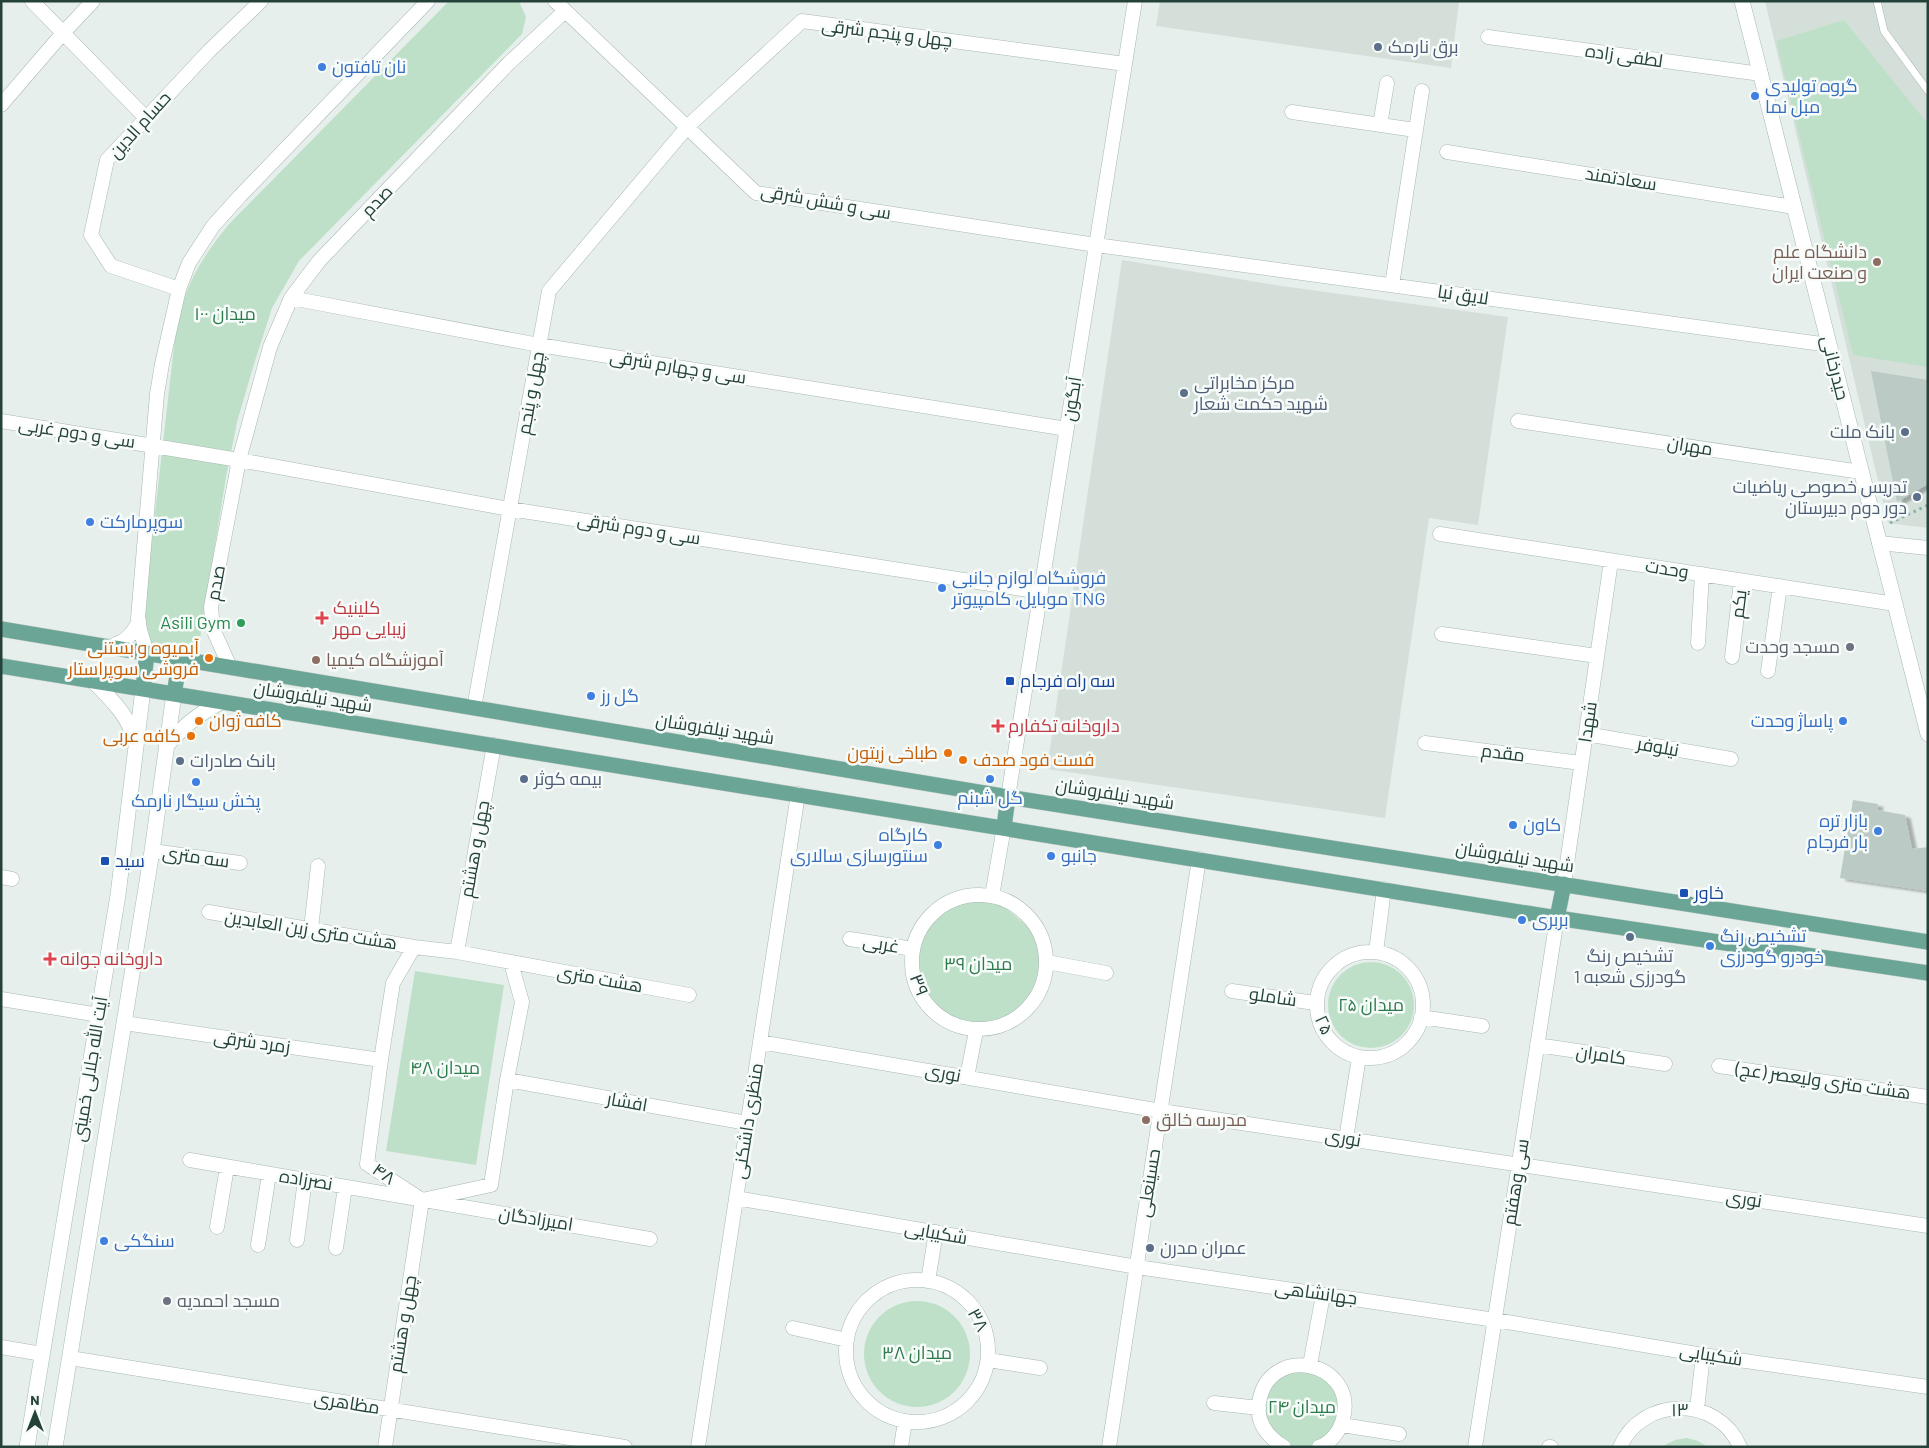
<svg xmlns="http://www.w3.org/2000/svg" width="1929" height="1448" font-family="Barlow,Cairo,sans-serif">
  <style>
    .built { fill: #d4dfda }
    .green { fill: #bfe0c8 }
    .building { fill: #bbcac4; filter: url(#shadow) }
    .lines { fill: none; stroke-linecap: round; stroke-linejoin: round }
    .service-casing { stroke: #a8b8b2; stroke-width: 8 }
    .minor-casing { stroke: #a8b8b2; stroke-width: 15 }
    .secondary-casing { stroke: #a4bbb3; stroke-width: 16 }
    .primary-casing { stroke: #c2cac8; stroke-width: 16 }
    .path { stroke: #86b3a5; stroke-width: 3; stroke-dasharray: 2.5 4; stroke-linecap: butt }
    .service { stroke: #fff; stroke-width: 7 }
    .minor { stroke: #fff; stroke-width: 14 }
    .secondary { stroke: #fff; stroke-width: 15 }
    .primary { stroke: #6aa596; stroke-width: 15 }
    .service-dot { fill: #5c6f8a; stroke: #f7fbf9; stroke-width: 2 }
    .shop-dot { fill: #3f7fe0; stroke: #f7fbf9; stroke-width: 2 }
    .education-dot { fill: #8d6e63; stroke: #f7fbf9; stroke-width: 2 }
    .health-dot { fill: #e0444e; stroke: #f7fbf9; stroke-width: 2 }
    .leisure-dot { fill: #2e9e5b; stroke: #f7fbf9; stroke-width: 2 }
    .worship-dot { fill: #6b7280; stroke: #f7fbf9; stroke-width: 2 }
    .food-dot { fill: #e8710a; stroke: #f7fbf9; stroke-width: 2 }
    .transit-dot { fill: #1a4fb4; stroke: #f7fbf9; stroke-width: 2 }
    .labels { text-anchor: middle; stroke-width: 5; stroke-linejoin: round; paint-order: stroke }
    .street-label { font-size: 18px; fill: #24423a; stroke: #f7fbf9 }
    .service-label { font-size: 18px; fill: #4e5e75; stroke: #f7fbf9; text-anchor: start }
    .shop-label { font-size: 18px; fill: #366cbe; stroke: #f7fbf9; text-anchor: start }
    .education-label { font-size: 18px; fill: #785e54; stroke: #f7fbf9; text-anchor: start }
    .park-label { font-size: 18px; fill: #2d7a4b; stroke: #f7fbf9 }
    .health-label { font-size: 18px; fill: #be3a42; stroke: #f7fbf9; text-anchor: start }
    .leisure-label { font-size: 18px; fill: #27864d; stroke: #f7fbf9; text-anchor: end }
    .worship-label { font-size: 18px; fill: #5b616d; stroke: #f7fbf9; text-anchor: end }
    .food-label { font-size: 18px; fill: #c56008; stroke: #f7fbf9; text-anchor: end }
    .transit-label { font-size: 18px; fill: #164399; stroke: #f7fbf9; text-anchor: start }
  </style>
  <defs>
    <filter id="shadow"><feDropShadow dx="5.5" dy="3" stdDeviation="1" flood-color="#0004"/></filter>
  </defs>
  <rect width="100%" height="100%" fill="#e6efeb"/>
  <path class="built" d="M1160,1H1459L1451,68L1156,26Z
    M1765,1H1928V528L1888,523Z
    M1122,260L1282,286L1508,317L1478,525L1429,518L1385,818L1047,769Z"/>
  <path class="green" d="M449,1H519L526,17L522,34L299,261L272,308L254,364L237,422L226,477L198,651C182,655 162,649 147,644L142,627L175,338C178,326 180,312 184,300C193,271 211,246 230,223Z
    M1844,20L1928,124V367L1853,355L1776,41Z
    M992,896L1042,939L1035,1001L1002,1026L956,1024L928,1006L913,949L933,913Z
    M1328 1005a43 43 0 1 1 86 0a43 43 0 1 1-86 0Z
    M415,971L504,985L476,1165L386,1151Z
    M864 1354a53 53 0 1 1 106 0a53 53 0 1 1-106 0Z
    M1309,1367L1339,1391L1336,1428L1316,1445L1307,1447L1290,1446L1278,1440L1263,1418L1272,1379Z
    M1687,1438L1698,1441L1708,1447H1661L1675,1440Z"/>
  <path class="building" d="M1871,371L1928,380V484L1897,502Z
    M1853,800L1878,804L1877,810L1905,815L1912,849L1928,847V891L1840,878Z"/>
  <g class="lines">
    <defs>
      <path id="service" d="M1877,1L1884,31L1928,91"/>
      <path id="minor" d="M32,1L146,118
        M555,1L756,193L1096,245L1829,345
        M1488,37L1761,74
        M1,105L63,33L93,1
        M1292,112L1415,130
        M1380,125L1387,83
        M1447,152L1794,207
        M1392,285L1422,91
        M179,289L111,266L91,235L107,160L209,51L261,1
        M291,298L539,345L1067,429
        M1,421L239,460L510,509L1041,592
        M1518,421L1861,472
        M1440,534L1895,604
        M1879,543L1928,548
        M1442,634L1597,656
        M1698,643L1702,574
        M109,647C125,641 131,637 139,621
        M147,653L140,630L138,618L157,394L162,364L179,289L189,263L213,226L240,196L428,1
        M1732,657L1741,581
        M230,667L213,629L211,607L239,460L270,347L291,298L319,261L341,238L509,63L565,11
        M1768,671L1780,586
        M474,708L549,291L688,126L802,21L1125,64
        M1586,734L1731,759
        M1425,743L1581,763
        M1008,797L1135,1
        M152,851L240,863
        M1,877L12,879
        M1564,884L1611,561
        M912 962a67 67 0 1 1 134 0a67 67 0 1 1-134 0Z
        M992,896L1004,827
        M209,912L414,947
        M311,929L318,866
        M850,939L913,949
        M457,952L494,745
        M1376,952L1384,889
        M1317 1005a53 53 0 1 1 106 0a53 53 0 1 1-106 0Z
        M1047,962L1106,973
        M511,963L522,1002L507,1080L491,1185L422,1200L367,1164L381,1060L393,983L414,947L457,952L689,995
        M1232,991L1315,1003
        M1,999L99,1015
        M1421,1017L1482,1026
        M124,1023L381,1060
        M760,1042L1161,1111L1928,1226
        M1537,1045L1665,1064
        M1719,1066L1928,1097
        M967,1077L976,1031
        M507,1080L747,1123
        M1346,1139L1359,1057
        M190,1160L650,1239
        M736,1198L1137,1267L1495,1320L1703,1355L1928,1387
        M217,1227L227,1167
        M297,1240L305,1180
        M258,1245L269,1174
        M336,1248L345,1187
        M846 1351a71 71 0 1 1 142 0a71 71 0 1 1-142 0Z
        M928,1281L936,1232
        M793,1328L847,1340
        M1,1347L42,1354
        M70,1358L625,1447
        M988,1360L1040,1368
        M1310,1365L1323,1295
        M1214,1403L1259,1408
        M1697,1409L1703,1355
        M1342,1425L1399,1434
        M385,1447L422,1200
        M698,1447L798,794
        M901,1447L905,1421
        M1109,1447L1199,859
        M1284,1447C1268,1437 1256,1423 1259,1403C1268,1342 1358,1361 1343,1419C1340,1431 1331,1443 1319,1447
        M1475,1447L1557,918
        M1549,1447H1551
        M1620,1447C1642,1396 1718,1395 1740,1447"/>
      <path id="secondary" d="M1742,1L1928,734
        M93,681C111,699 128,715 135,740
        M166,746C185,725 197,715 221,702
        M27,1447L118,895L143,689
        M55,1447L152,851L174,694"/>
      <path id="primary" d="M1,629L1008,797L1928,942
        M1,666L1557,918L1928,973
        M143,689L147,653
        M174,694L180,659
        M1004,827L1008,797
        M1557,918L1564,884"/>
    </defs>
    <use href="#service" class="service-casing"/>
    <use href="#minor" class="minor-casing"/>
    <use href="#secondary" class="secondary-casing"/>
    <use href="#primary" class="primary-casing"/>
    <path class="path" d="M1890,523L1928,505"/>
    <use href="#service" class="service"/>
    <use href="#minor" class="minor"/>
    <use href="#secondary" class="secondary"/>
    <use href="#primary" class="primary"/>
  </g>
  <g class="service-dot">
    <circle cx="1378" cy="47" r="5"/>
    <circle cx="1184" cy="393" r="5"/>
    <circle cx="1905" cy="432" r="5"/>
    <circle cx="1917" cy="497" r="5"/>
    <circle cx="180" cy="761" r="5"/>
    <circle cx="524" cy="779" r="5"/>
    <circle cx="1630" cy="937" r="5"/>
    <circle cx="1150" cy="1248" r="5"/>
  </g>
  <g class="shop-dot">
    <circle cx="322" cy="67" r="5"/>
    <circle cx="1755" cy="96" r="5"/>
    <circle cx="90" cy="522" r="5"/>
    <circle cx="942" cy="588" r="5"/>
    <circle cx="591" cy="696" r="5"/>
    <circle cx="1843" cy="721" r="5"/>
    <circle cx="990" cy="779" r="5"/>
    <circle cx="196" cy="782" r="5"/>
    <circle cx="1513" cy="825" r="5"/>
    <circle cx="1878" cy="831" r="5"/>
    <circle cx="938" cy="845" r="5"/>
    <circle cx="1051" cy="856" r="5"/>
    <circle cx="1522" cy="920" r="5"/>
    <circle cx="1710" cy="946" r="5"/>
    <circle cx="104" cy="1241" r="5"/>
  </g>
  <g class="education-dot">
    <circle cx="1877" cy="262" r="5"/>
    <circle cx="316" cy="660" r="5"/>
    <circle cx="1146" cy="1120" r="5"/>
  </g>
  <g class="health-dot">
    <path d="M319.5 610.5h5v5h5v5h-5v5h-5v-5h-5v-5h5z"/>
    <path d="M995.5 718.5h5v5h5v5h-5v5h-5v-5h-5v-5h5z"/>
    <path d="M47.5 951.5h5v5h5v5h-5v5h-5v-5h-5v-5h5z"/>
  </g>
  <circle class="leisure-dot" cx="241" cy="623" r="5"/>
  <g class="worship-dot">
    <circle cx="1850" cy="647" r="5"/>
    <circle cx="167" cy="1301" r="5"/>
  </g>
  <g class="food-dot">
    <circle cx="209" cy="658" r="5"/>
    <circle cx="199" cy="721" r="5"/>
    <circle cx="191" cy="736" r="5"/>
    <circle cx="948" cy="753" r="5"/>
    <circle cx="963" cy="760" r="5"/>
  </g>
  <g class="transit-dot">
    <rect x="1005" y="676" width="10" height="10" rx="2.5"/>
    <rect x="100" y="856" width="10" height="10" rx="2.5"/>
    <rect x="1679" y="888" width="10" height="10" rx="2.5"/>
  </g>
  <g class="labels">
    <g class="street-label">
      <text transform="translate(887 33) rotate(7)" y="6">چهل و ‍پنجم شرقی</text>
      <text transform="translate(1624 56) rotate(8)" y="6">لطفی زاده</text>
      <text transform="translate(140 125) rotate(-48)" y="6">حسام الدین</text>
      <text transform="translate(1621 179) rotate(9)" y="6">سعادتمند</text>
      <text transform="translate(377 201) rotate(-46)" y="6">صدم</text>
      <text transform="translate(826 202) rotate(10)" y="6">سی و شش شرقی</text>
      <text transform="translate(1463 295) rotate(8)" y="6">لایق نیا</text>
      <text transform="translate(678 367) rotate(9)" y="6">سی و چهارم شرقی</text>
      <text transform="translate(1835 368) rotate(76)" y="6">حیدرخانی</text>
      <text transform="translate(531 393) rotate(-80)" y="6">چهل و پنجم</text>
      <text transform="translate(1072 399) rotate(-81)" y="6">آبگون</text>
      <text transform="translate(77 433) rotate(9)" y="6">سی و دوم غربی</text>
      <text transform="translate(1690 446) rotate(9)" y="6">مهران</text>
      <text transform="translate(639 529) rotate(9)" y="6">سی و دوم شرقی</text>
      <text transform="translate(1667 569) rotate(9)" y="6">وحدت</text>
      <text transform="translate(216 583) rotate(-80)" y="6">صدم</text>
      <text transform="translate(1739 604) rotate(-83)" y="6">یکم</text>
      <text transform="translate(313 697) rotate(9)" y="6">شهید نیلفروشان</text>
      <text transform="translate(1588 722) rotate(-82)" y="6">شهدا</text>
      <text transform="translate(715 729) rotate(9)" y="6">شهید نیلفروشان</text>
      <text transform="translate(1658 747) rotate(10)" y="6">نیلوفر</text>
      <text transform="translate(1503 753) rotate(7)" y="6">مقدم</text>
      <text transform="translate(1115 794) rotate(9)" y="6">شهید نیلفروشان</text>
      <text transform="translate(475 849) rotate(-80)" y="6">چهل و هشتم</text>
      <text transform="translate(196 857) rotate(8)" y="6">سه متری</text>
      <text transform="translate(1515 857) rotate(9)" y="6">شهید نیلفروشان</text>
      <text transform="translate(311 930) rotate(9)" y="6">هشت متری زین العابدین</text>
      <text transform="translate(881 944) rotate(9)" y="6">غربی</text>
      <text transform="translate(600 979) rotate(10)" y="6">هشت متری</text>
      <text transform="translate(919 985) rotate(69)" y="6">۳۹</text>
      <text transform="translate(1273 997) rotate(8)" y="6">شاملو</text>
      <text transform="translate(1324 1025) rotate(65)" y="6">۲۵</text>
      <text transform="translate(252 1042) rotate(8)" y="6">زمرد شرقی</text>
      <text transform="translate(1601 1055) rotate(8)" y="6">کامران</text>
      <text transform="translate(90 1069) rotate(-81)" y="6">آيت الله جلالى خمينى</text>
      <text transform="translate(943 1073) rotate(10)" y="6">نوری</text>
      <text transform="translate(1823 1081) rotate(8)" y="6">هشت متری ولیعصر (عج)</text>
      <text transform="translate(627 1102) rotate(10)" y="6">افشار</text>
      <text transform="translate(748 1121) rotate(-81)" y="6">منظری داشکنی</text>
      <text transform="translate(1343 1138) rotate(9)" y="6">نوری</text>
      <text transform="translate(384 1174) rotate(35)" y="6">۴۸</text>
      <text transform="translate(306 1180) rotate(9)" y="6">نصرزاده</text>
      <text transform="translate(1516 1182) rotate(-81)" y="6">سی وهفتم</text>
      <text transform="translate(1149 1183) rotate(-81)" y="6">حسینعلی</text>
      <text transform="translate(1744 1199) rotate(8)" y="6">نوری</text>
      <text transform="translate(536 1219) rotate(9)" y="6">امیرزادگان</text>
      <text transform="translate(936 1233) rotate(10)" y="6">شکیبایی</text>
      <text transform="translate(1316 1293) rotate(8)" y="6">جهانشاهی</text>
      <text transform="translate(978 1320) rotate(62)" y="6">۳۸</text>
      <text transform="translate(403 1324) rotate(-81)" y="6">چهل و هشتم</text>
      <text transform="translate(1711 1355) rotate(9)" y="6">شکیبایی</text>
      <text transform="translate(347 1403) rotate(9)" y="6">مظاهری</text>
      <text transform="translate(1680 1410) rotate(-1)" y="6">۱۳</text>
    </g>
    <g class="service-label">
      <text x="1388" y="53">برق نارمک</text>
      <text x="1194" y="389">مرکز مخابراتی<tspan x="1194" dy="21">شهید حکمت شعار</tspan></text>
      <text x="1895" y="438" text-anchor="end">بانک ملت</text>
      <text x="1907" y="493" text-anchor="end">تدریس خصوصی ریاضیات<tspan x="1907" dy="21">دور دوم‌ دبیرستان</tspan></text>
      <text x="190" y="767">بانک صادرات</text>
      <text x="534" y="785">بیمه کوثر</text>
      <text x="1630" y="962" text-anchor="middle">تشخیص رنگ<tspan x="1630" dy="21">گودرزی شعبه 1</tspan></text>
      <text x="1160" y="1254">عمران مدرن</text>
    </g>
    <g class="shop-label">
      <text x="332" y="73">نان تافتون</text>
      <text x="1765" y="92">گروه تولیدی<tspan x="1765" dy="21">مبل نما</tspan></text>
      <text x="100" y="528">سوپرمارکت</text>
      <text x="952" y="584">فروشگاه لوازم جانبی<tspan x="952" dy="21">موبایل، کامپيوتر TNG</tspan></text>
      <text x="601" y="702">گل رز</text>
      <text x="1833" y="727" text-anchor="end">پاساژ وحدت</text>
      <text x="990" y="804" text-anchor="middle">گل شبنم</text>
      <text x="196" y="807" text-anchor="middle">پخش سیگار نارمک</text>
      <text x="1868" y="827" text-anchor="end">بازار تره<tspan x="1868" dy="21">بار فرجام</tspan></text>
      <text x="1523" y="831">کاون</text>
      <text x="928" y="841" text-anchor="end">کارگاه<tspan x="928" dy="21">سنتورسازی سالاری</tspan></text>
      <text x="1061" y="862">جانبو</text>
      <text x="1532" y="926">بربری</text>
      <text x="1720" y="942">تشخیص رنگ<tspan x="1720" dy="21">خودرو گودرزی</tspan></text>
      <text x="114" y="1247">سنگکی</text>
    </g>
    <g class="education-label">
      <text x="1867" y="258" text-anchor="end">دانشگاه علم<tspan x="1867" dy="21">و صنعت ایران</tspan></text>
      <text x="326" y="666">آموزشگاه کیمیا</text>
      <text x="1156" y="1126">مدرسه خالق</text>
    </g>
    <g class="park-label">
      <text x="225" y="320">میدان ۱۰۰</text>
      <text x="978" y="970">میدان ۳۹</text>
      <text x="1371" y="1011">میدان ۲۵</text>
      <text x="445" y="1074">میدان ۴۸</text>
      <text x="917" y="1359">میدان ۳۸</text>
      <text x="1302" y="1413">میدان ۲۴</text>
    </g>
    <g class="health-label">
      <text x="333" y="614">کلینیک<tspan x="333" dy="21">زیبایی مهر</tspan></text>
      <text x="1008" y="732">داروخانه تکفارم</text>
      <text x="60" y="965">داروخانه جوانه</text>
    </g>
    <g class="leisure-label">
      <text x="231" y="629">Asili Gym</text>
    </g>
    <g class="worship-label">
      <text x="1840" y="653">مسجد وحدت</text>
      <text x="177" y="1307" text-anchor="start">مسجد احمدیه</text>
    </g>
    <g class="food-label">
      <text x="199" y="654">آبمیوه و بستنی<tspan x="199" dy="21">فروشی سوپراستار</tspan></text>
      <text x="209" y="727" text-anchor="start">کافه ژوان</text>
      <text x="181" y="742">کافه عربی</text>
      <text x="938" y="759">طباخی زیتون</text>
      <text x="973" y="766" text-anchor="start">فست فود صدف</text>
    </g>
    <g class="transit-label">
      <text x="1020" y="687">سه راه فرجام</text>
      <text x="115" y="867">سید</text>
      <text x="1694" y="899">خاور</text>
    </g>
  </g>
  <rect width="1929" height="1448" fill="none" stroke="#24423a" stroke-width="5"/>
  <g transform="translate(35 1413)" stroke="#f7fbf9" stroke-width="4" paint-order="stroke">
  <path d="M0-4L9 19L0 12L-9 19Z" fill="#24423a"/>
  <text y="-8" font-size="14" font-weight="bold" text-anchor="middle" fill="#24423a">N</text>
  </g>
</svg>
